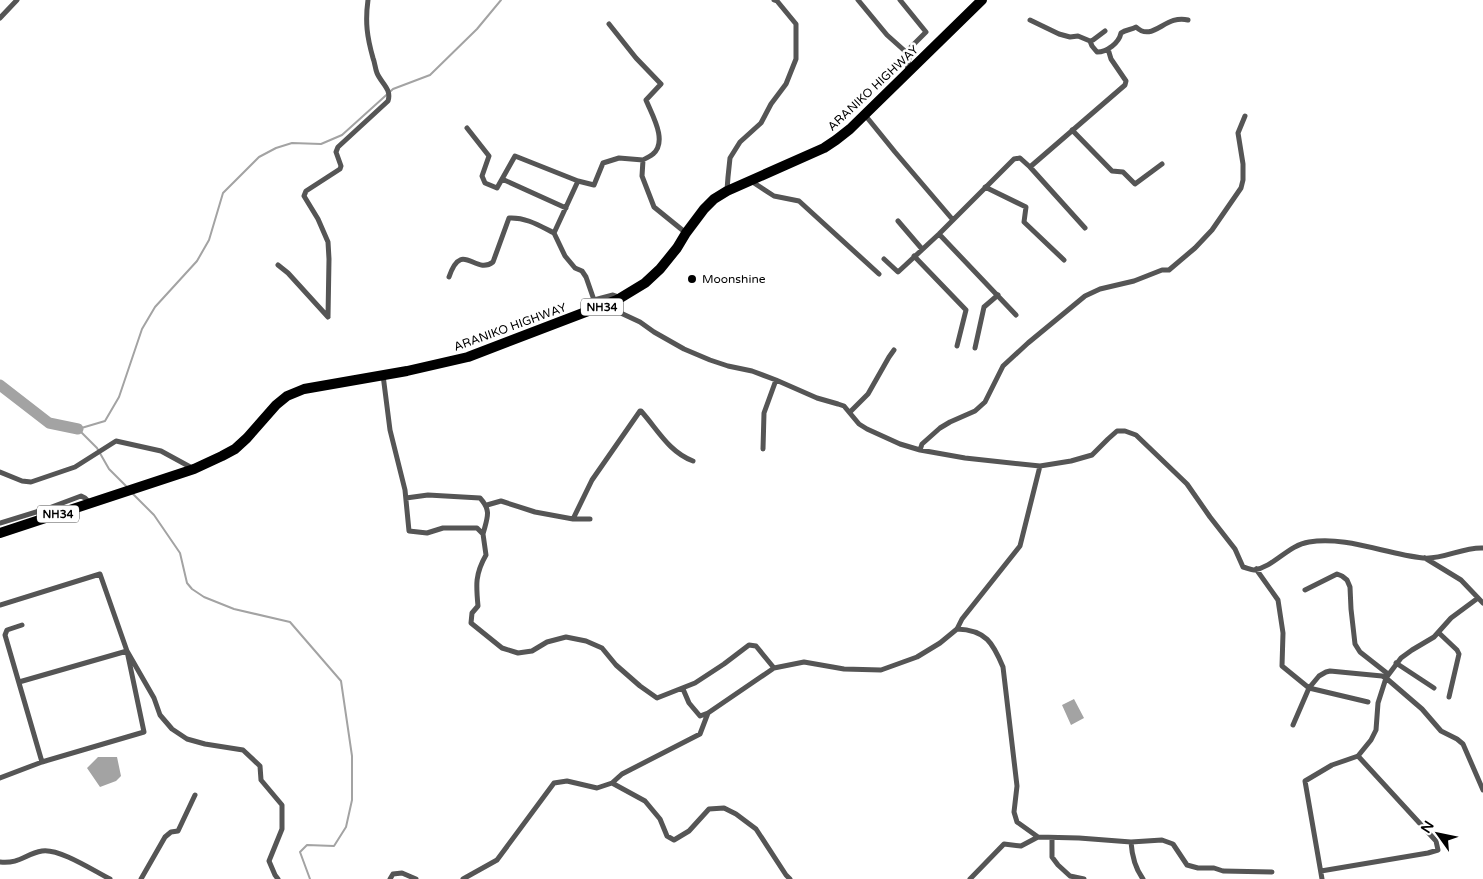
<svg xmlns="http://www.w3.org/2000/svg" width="1483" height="879" font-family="'Varela Round',sans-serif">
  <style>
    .water { fill: #a3a3a3 }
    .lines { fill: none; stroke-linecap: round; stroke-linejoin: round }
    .stream { stroke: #a3a3a3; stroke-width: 2 }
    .river { stroke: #a3a3a3; stroke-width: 11 }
    .street { stroke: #555; stroke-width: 5 }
    .highway { stroke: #000; stroke-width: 10 }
    .poi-dot { fill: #000; stroke: #fff; stroke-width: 2 }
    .labels { text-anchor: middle; stroke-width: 5; stroke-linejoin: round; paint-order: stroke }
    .shield { fill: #fff; stroke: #4c4c4c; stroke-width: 1 }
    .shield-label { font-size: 11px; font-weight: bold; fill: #000 }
    .street-label { font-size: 12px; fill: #000; stroke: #fff }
    .poi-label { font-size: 12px; fill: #000; stroke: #fff; text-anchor: start }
  </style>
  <rect width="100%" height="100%" fill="#fff"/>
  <path class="water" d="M1074,699L1084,718L1071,725L1062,705Z
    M98,757H117L121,776L116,781L100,787L87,768Z"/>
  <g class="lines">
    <path class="stream" d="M78,429L105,421L119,397L142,329L155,307L197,261L209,240L223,193L259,157L276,148L292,143L321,144L342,135L393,89L430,75L477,29L501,0
      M78,429L97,448L109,469L128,488
      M132,493L154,515L180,553L187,583L192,589L204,597L234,609L290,622L341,681L352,756V800L346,827L334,846L307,845L300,852L310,879"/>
    <path class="river" d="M0,385L49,423L78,429"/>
    <path class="street" d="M858,0L887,35L906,52
      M900,0L926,32L906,52L909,58L907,72
      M0,18L17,0
      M1030,20L1059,34L1070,37L1078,36L1090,41L1093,40L1105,31
      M609,24L636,58L661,84L646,100C652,115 668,141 653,154C651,156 646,158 643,160L642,176L654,207L686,233
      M1090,41L1092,46L1097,52C1107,52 1119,43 1121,33C1126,29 1132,30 1136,27C1153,43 1165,14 1188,20
      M865,115L895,152L953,220
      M467,128L489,156L482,176L485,183L497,188L515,156L578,181L594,185L603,163L619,158L643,160
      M1072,130L1112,171L1123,172L1135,184L1162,164
      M502,179L566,208
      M578,181L554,233L565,256L575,268L582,271L586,277L594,300L613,295L616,296L617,300
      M751,181L774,196L799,201L879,274
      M985,187L1026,207L1024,222L1064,260
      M727,190L728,177L730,158L740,142L761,123L771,104L786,84L796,59V24L777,1L774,0
      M898,221L922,249
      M1085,228L1030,167L1125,85L1126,81L1111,59L1108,49
      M939,234L1016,315
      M914,256L966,310L957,346
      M884,259L898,272L939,234L1014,159L1020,158L1030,167
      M278,265L288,273L328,317
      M449,277C462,239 475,276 493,262L509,218C526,217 540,226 554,233
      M607,304L610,308L640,322L654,332L684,349L710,360L728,366L752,371L776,380L817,398L838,404L844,406L859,424L867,429L900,444L920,450L965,458L1040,466L1071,461L1092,455L1108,439L1117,431H1125L1136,435L1187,484L1210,517L1235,549L1243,567C1247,568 1251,570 1254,570C1274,567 1288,545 1309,542C1347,536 1385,554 1423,558C1443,560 1462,547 1483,548
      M328,317L329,259L328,242L318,219L304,196L306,191L340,169L341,166L336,152L338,147L388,101C392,89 381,83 377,73C375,68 375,63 373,58C367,37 365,22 368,0
      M975,348L984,307L998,295
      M383,375L390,430L405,490L409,531L427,533L443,528H477L483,534L486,555C475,574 476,585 478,606L472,613L471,623L502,648L518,653L532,651L547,642L566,637L586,641L602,648L616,665L640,686L657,698L695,683L724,664L749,645L756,646L774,668
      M850,412L868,394L889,357L894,350
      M763,449L764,413L776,380
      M920,450L922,444L940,428L950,422L975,411L985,402L1003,366L1028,343L1085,296L1100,289L1134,281L1162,270H1169L1195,248L1212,230L1241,188L1243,180V164L1238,133L1245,116
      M0,472L22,481L31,482L75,467L116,441L161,451L194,469
      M406,498L428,495L480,498C492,511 487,518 483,534
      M487,505L501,501L535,512L573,519H590
      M573,519L592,480L640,411H641C658,430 669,452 693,461
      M0,523L49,508L81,496L85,498L90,503
      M1425,558L1461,580L1483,603
      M1256,569L1278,600L1283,633L1282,666L1309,688L1368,702
      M1305,590L1337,574L1342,576L1347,580L1350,587L1351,609L1355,644L1360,652L1388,674
      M0,605L100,574L127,651L144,732L42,762L0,778
      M22,625L7,630L5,635L42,762
      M957,629C986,630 993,643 1003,667L1017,786L1014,812L1017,822L1038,837
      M1439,633L1457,650L1459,654L1449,697
      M1396,663L1434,688
      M19,682L127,651L154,698L160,715L172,729L187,739L205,744L243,750L260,766L261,780L282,805V829L269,861L275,875L278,879
      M683,689L689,703L700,716L708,713L774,668L804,662L844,669L881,670L917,657L940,643L957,629L962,619L1020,546L1040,466
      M1293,725L1309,688L1319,676L1326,672L1330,671L1382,676L1386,678L1401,658L1412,650L1434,637L1451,618L1478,598
      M612,783L622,774L700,734L708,713
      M1052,838V857L1058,865L1070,876L1084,879
      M1131,842C1132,857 1135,868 1143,879
      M0,862C20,864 25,854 42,851C59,848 94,871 110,879
      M1321,871L1428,853L1438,850L1436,841L1358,756
      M141,879L165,837L171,832L178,831L195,795
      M390,879L393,874L402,873L416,879
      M463,879L497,860L554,783L567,781L597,788L612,783L645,801L660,819L667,836L674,840L689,831L709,809L724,808L736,814L756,829L786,875L790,879
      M970,879L1004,844L1021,846L1038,837L1079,838L1131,842L1162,840L1173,844L1187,865L1198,868H1214L1223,871L1272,872
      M1322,879L1305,781L1332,765L1358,756L1371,740L1376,730L1378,703L1386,678L1422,709L1441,731L1457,739L1463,744L1483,790"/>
    <path class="highway" d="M0,533L194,469L222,456L235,449L247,438L276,405L287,396L304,389L407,371L468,357L617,300L645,283L660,269L677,248L686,233L704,209L714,199L727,191L824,148L836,140L850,129L982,0"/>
  </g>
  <circle class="poi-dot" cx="692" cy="279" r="5"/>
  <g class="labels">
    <g class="shield">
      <rect x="581" y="298.5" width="42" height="17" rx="4"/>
      <rect x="37" y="505.5" width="42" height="17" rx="4"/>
    </g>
    <g class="shield-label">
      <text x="602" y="311">NH34</text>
      <text x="58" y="518">NH34</text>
    </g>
    <g class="street-label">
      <text transform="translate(873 88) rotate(-43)" y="4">ARANIKO HIGHWAY</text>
      <text transform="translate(510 327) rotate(-20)" y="4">ARANIKO HIGHWAY</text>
    </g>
    <g class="poi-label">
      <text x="702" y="283">Moonshine</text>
    </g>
  </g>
  <g transform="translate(1438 834) rotate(303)" stroke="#ffffff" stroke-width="4" paint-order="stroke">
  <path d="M0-4L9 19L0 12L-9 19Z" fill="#000000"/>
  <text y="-8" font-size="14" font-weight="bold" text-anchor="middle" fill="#000000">N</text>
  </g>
</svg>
